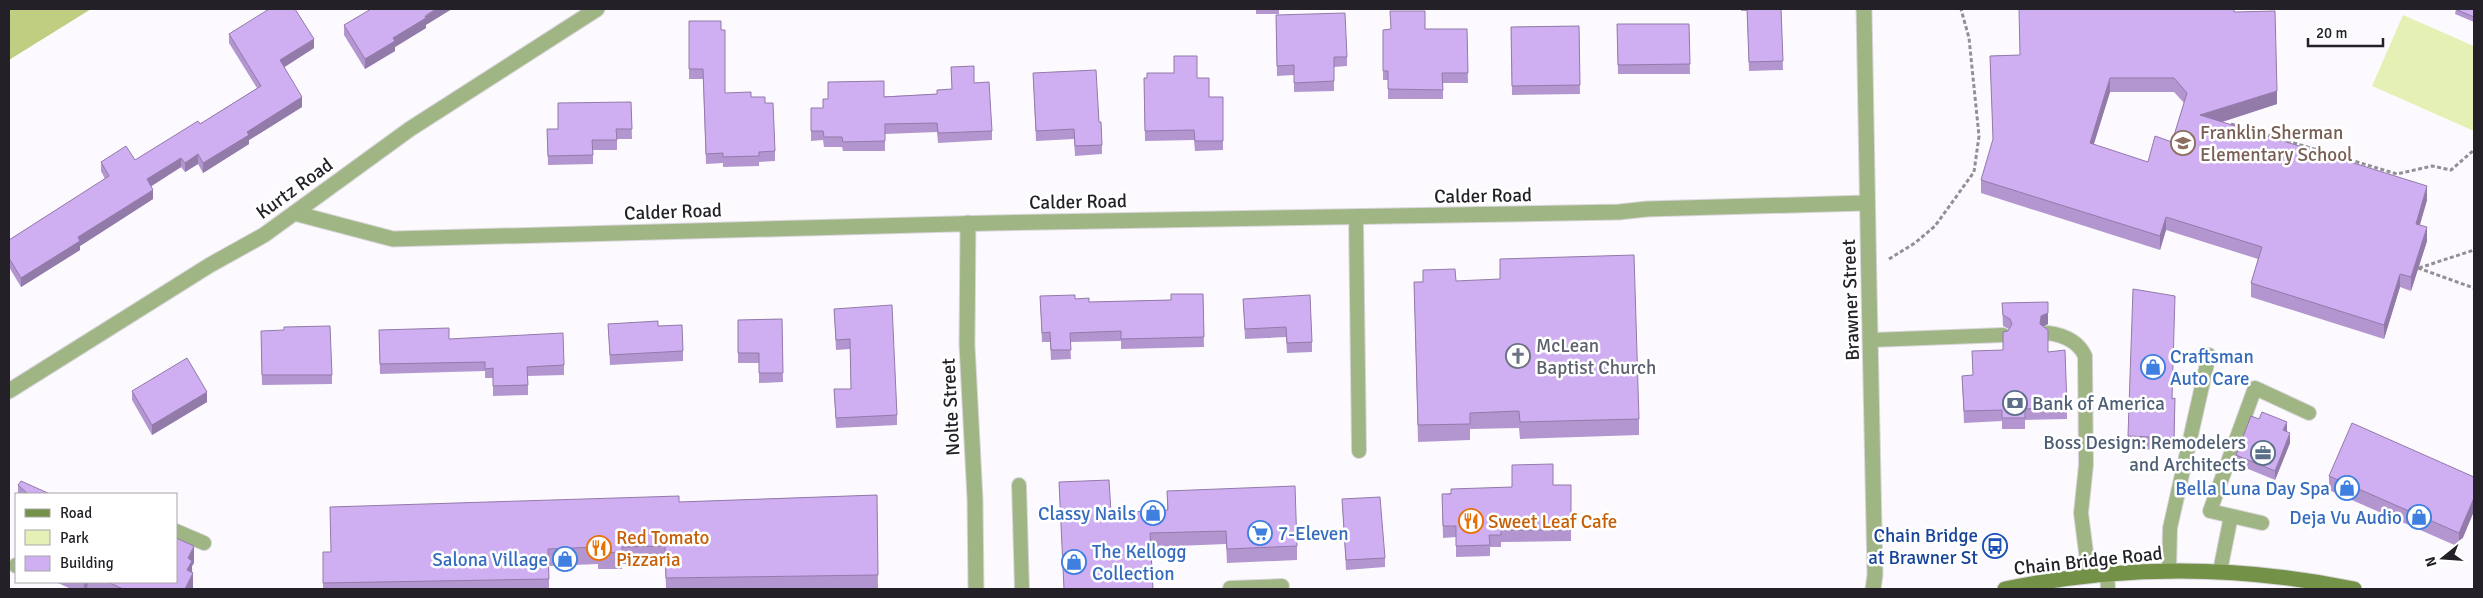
<svg xmlns="http://www.w3.org/2000/svg" width="2483" height="598" font-family="Signika,sans-serif">
  <style>
    .green { fill: #e5f1b4 }
    .forest { fill: #c0ce82 }
    .lines { fill: none; stroke-linecap: round; stroke-linejoin: round }
    .service-casing { stroke: #d9d7dc; stroke-width: 16 }
    .minor-casing { stroke: #d9d7dc; stroke-width: 17 }
    .secondary-casing { stroke: #d9d7dc; stroke-width: 17 }
    .path { stroke: #929095; stroke-width: 3; stroke-dasharray: 4 2.5; stroke-linecap: butt }
    .service { stroke: #a0b584; stroke-width: 14 }
    .minor { stroke: #a0b584; stroke-width: 15 }
    .secondary { stroke: #749247; stroke-width: 15 }
    .wall { fill: #b396d0; fill-rule: evenodd }
    .shaded-wall { fill: #927aa9 }
    .building { fill: #d0aef2; stroke: #927aa9; fill-rule: evenodd }
    .labels { text-anchor: middle; stroke-width: 5; stroke-linejoin: round; paint-order: stroke }
    .education-label { font-size: 19px; fill: #785e54; stroke: #fff; text-anchor: start }
    .street-label { font-size: 19px; fill: #232027; stroke: #fff }
    .worship-label { font-size: 19px; fill: #5b616d; stroke: #fff; text-anchor: start }
    .shop-label { font-size: 19px; fill: #366cbe; stroke: #fff; text-anchor: end }
    .service-label { font-size: 19px; fill: #4e5e75; stroke: #fff; text-anchor: start }
    .food-label { font-size: 19px; fill: #c56008; stroke: #fff; text-anchor: start }
    .transit-label { font-size: 19px; fill: #164399; stroke: #fff; text-anchor: end }
  </style>
  <rect width="100%" height="100%" fill="#fcfafe"/>
  <path class="green" d="M2403,15L2474,46V131L2372,86Z"/>
  <path class="forest" d="M9,9H91L9,60Z"/>
  <g class="lines">
    <defs>
      <path id="service" d="M1356,218L1359,451
        M2048,333C2063,335 2078,341 2085,356L2086,465L2081,513L2089,576
        M1872,340L2003,335
        M1019,485L1022,589
        M2262,523L2210,511L2255,388L2309,413
        M176,531L204,543
        M16,566V565
        M2169,570L2170,528L2209,355
        M2220,571L2231,516
        M2107,573L2108,589
        M1230,588L1282,586"/>
      <path id="minor" d="M1864,9C1866,198 1872,386 1875,575L1873,589
        M294,213L393,239L991,223L1619,212L1647,209L1866,203
        M968,223L967,345L975,499L976,589
        M9,391L210,265L264,235L410,129L597,9"/>
      <path id="secondary" d="M2005,589C2121,565 2237,565 2354,589"/>
    </defs>
    <use href="#service" class="service-casing"/>
    <use href="#minor" class="minor-casing"/>
    <use href="#secondary" class="secondary-casing"/>
    <path class="path" d="M2231,124L2397,174L2432,166L2451,170L2474,150
      M1889,259L1915,243L1935,226L1974,172L1979,136L1969,38L1961,9
      M2418,268L2474,288
      M2419,268L2474,250"/>
    <use href="#service" class="service"/>
    <use href="#minor" class="minor"/>
    <use href="#secondary" class="secondary"/>
  </g>
  <path class="wall" d="M1256,9H1279V14H1256Z
    M1741,9H1781L1783,70L1749,71L1747,11H1741Z
    M2456,9H2474V22L2455,14Z
    M2234,12L2277,104L2222,122L2427,200L2420,225L2427,241L2411,291L2400,287L2384,339L2251,297V283L2258,259L2166,230L2160,250L1981,193V180L1993,140L1990,56L2019,55ZM2110,92H2174L2184,103L2172,142L2148,162L2093,145Z
    M1276,15L1347,57V66L1334,67V91L1294,92V75L1277,76Z
    M689,21L721,30L725,93L751,97L765,103L775,151V161L759,162V166L723,167V163L706,164L703,79H689Z
    M1617,24H1689L1690,74H1618Z
    M344,25H426V28L395,47V51L365,69L344,35Z
    M1579,26L1580,94L1512,95L1511,27Z
    M1390,29H1467L1468,83H1443V99H1388V80H1383V30Z
    M229,34L314,48L284,67L302,107L249,140V144L203,173L198,164L185,172L181,167L151,186L153,199L80,246V250L21,287L9,267V240L105,179L101,171V162L135,160L200,124L257,88L229,43Z
    M951,67L974,83L992,131V140L938,143L937,132L885,134V151H843L842,147H824L823,140L811,141V108H823L828,99L937,94L952,89Z
    M1033,73L1099,122L1102,145V154L1075,156L1074,139L1036,141Z
    M1144,78H1197L1209,97H1223V150L1195,151L1194,140L1145,141Z
    M631,102L632,139H617V150H593V164L548,165L547,129H558Z
    M1456,281L1639,419V435L1520,439L1519,428L1470,429V440L1418,442L1414,282Z
    M1203,294L1204,347L1121,349V341L1070,342L1071,359L1051,360L1050,342H1042L1040,296L1075,299L1089,302L1171,300Z
    M1243,299L1312,342V352L1287,353L1286,337L1245,339Z
    M2002,303L2048,324L2043,327L2048,352L2067,407V419L2025,420V429H2002V421L1964,423L1962,376L1972,375L2003,350L2009,329L2003,326Z
    M834,309L897,415V425L836,428L834,389H851L850,349L836,350Z
    M782,319L783,382L759,383V363H738V320Z
    M608,324L658,326L683,351V361L610,365Z
    M284,330L332,375V384L262,385L261,340Z
    M379,330L564,365V375L528,376V395L493,396V378H485V371L380,374Z
    M132,391L207,402L152,435L132,400Z
    M2173,398H2175L2174,450L2128,449V436Z
    M2287,432L2290,443L2275,480L2236,464V455Z
    M2329,476L2474,477V511L2459,547L2329,490Z
    M1059,482L1111,513L1167,510V491L1297,546V560L1227,563L1226,544L1151,547L1153,589H1064Z
    M18,485L50,494H18Z
    M1571,485V541L1501,542V547H1490V556L1456,557V537L1443,538L1442,494L1512,487Z
    M877,495L878,589H666L665,563L622,564V569H598V564L549,566V589H323V552H331L679,502Z
    M1342,499L1385,558V567L1346,570Z
    M194,563L192,566L193,589H90L88,588L87,589H71L58,583V582H176Z"/>
  <path class="shaded-wall" d="M436,9H452L426,25V28L395,47V51L365,69V59L393,38Z
    M314,39V48L280,70V60Z
    M2110,78V92L2090,157V143Z
    M2277,91V104L2200,129V115Z
    M302,97V107L249,140V144L203,173V163L247,132Z
    M198,154V164L185,172V163Z
    M181,158V167L147,189V179Z
    M2427,186V200L2416,237V224Z
    M153,190V199L80,246V250L21,287V278L78,237Z
    M2166,217V230L2160,250V236Z
    M2427,227V241L2411,291V277Z
    M2400,274V287L2384,339V325Z
    M2048,313V324L2041,328L2040,324L2041,316Z
    M207,392V402L152,435V425Z
    M2287,422V432L2283,430Z
    M2290,433V443L2275,480V471Z
    M2474,498V511L2459,547V533Z
    M194,546V563L192,566V575L193,573V589H185L188,558Z
    M84,582H88L87,589H84Z"/>
  <path class="building" d="M269,9H295L314,39L280,60L302,97L247,132L249,135L203,163L198,154L185,163L181,158L147,179L153,190L78,237L80,241L21,278L9,258V240L109,176L101,162L126,146L135,160L198,121L200,124L261,86L229,34Z
    M371,9H436L425,16L426,18L393,38L395,41L365,59L344,25Z
    M1747,9H1781L1783,61L1749,62Z
    M2019,9H2234V12L2275,11L2277,91L2200,115L2427,186L2416,224L2427,227L2411,277L2400,274L2384,325L2251,283L2262,247L2166,217L2160,236L1981,180L1993,139L1990,56L2020,55ZM2110,78H2174L2187,93L2172,142L2155,136L2148,162L2090,143Z
    M2455,9H2474V17Z
    M1390,11H1425V29H1467L1468,73H1442L1443,90L1388,89V71H1383V30L1391,29Z
    M1345,13L1347,57H1334V81L1294,83V65L1277,66L1276,15Z
    M689,21H721V30H725V93L751,92V97H765V103H773L775,151L759,152V156L723,157V153L706,154L703,69H689Z
    M1617,24H1689L1690,64L1618,65Z
    M1579,26L1580,85L1512,86L1511,27Z
    M1174,56H1197V78H1209V97H1223V141H1195L1194,130L1145,131L1144,78H1147V73H1174Z
    M974,66V83L989,82L992,131L938,133L937,123L885,124V141L843,142L842,137H824L823,131H811V108H823V99H828V82L884,81V97L937,94V90L952,89L951,67Z
    M1096,70L1099,122H1101L1102,145L1075,146L1074,129L1036,131L1033,73Z
    M631,102L632,129H616L617,140H592L593,155L548,156L547,129H558V103Z
    M1634,255L1639,419L1520,422L1519,411L1470,413V424L1418,425L1414,282H1423V270L1455,269L1456,281L1500,279V259Z
    M2133,289L2175,296L2172,399L2175,398L2174,438L2128,436Z
    M1171,294H1203L1204,337L1121,339V331L1070,333L1071,350H1051L1050,332L1042,333L1040,296L1075,295V299L1089,298V302L1171,300Z
    M1310,295L1312,342L1287,343L1286,327L1245,329L1243,299Z
    M2048,302V313L2041,316L2040,324L2048,330V352L2065,350L2067,407L2025,409V418H2002V410L1964,411L1962,376L1973,375L1972,351L2003,350V332L2008,331L2012,324L2010,319L2003,315L2002,303Z
    M892,305L897,415L836,418L834,389H851L850,339L836,340L834,309Z
    M782,319L783,373H759V353H738V320Z
    M658,321V326L682,325L683,351L610,355L608,324Z
    M330,326L332,375H262L261,331L284,330V327Z
    M449,328V339L563,333L564,365L527,367L528,385L493,386V368L485,369V362L380,364L379,330Z
    M187,358L207,392L152,425L132,391Z
    M2262,412L2287,422L2283,430L2290,433L2275,471L2236,455L2251,416L2259,419Z
    M2352,423L2474,477V498L2459,533L2329,476Z
    M1553,464V485H1571V530H1501V535H1489L1490,545L1456,546V526H1443L1442,494H1451V489L1512,487V465Z
    M1109,480L1111,513L1168,510L1167,491L1295,486L1297,546L1227,549L1226,531L1150,533L1153,589H1064L1059,482Z
    M21,481L50,494H28L18,485Z
    M877,495L878,575L666,578L665,546L622,547V552L598,553V547L548,549L549,579L323,583V552H331L330,507L679,496V502Z
    M1380,497L1385,558L1346,560L1342,499Z
    M176,538L194,546L188,558L192,561L187,570L193,573L185,589H123L108,582H176Z"/>
  <defs>
    <symbol id="school-ring" viewBox="-11 -11 22 22"><circle r="9.5" fill="#fff" stroke="#8d6e63" stroke-width="1.5"/><path d="M0-5L7-2L0 1L-7-2ZM-4 1L0 2.5L4 1V4Q0 6-4 4Z" fill="#8d6e63"/></symbol>
    <symbol id="church-ring" viewBox="-11 -11 22 22"><circle r="9.5" fill="#fff" stroke="#6b7280" stroke-width="1.5"/><path d="M-1.2-6h2.4v3.5h3.3v2.4h-3.3V6h-2.4V-.1h-3.3v-2.4h3.3Z" fill="#6b7280"/></symbol>
    <symbol id="shop-ring" viewBox="-11 -11 22 22"><circle r="9.5" fill="#fff" stroke="#3f7fe0" stroke-width="1.5"/><path d="M-5-2.5h2.3a2.7 3.5 0 0 1 5.4 0H5L5.5 6h-11ZM-1.5-2.5h3a1.5 2.3 0 0 0-3 0Z" fill="#3f7fe0"/></symbol>
    <symbol id="bank-ring" viewBox="-11 -11 22 22"><circle r="9.5" fill="#fff" stroke="#5c6f8a" stroke-width="1.5"/><path d="M-6-4H6V4H-6ZM0-2.3a2.3 2.3 0 1 0 0 4.6a2.3 2.3 0 1 0 0-4.6Z" fill="#5c6f8a"/></symbol>
    <symbol id="office-ring" viewBox="-11 -11 22 22"><circle r="9.5" fill="#fff" stroke="#5c6f8a" stroke-width="1.5"/><path d="M-6-3h4V-5.5h4V-3h4V5H-6ZM-1-4.5V-3h2v-1.5ZM-6 0V1H6V0Z" fill="#5c6f8a"/></symbol>
    <symbol id="restaurant-ring" viewBox="-11 -11 22 22"><circle r="9.5" fill="#fff" stroke="#e8710a" stroke-width="1.5"/><path d="M-5-6h1v4h1v-4h1v4h1v-4h1v5L-1.5 .5V6h-2V.5L-5-1ZM5-6V6H3V1.5H1.5Q1.5-4 5-6Z" fill="#e8710a"/></symbol>
    <symbol id="supermarket-ring" viewBox="-11 -11 22 22"><circle r="9.5" fill="#fff" stroke="#3f7fe0" stroke-width="1.5"/><path d="M-6-5.5h2.5l.6 2H6L4.5 2H-2.5L-4.4-4H-6ZM-1.5 3.2a1.3 1.3 0 1 0 .1 0ZM3 3.2a1.3 1.3 0 1 0 .1 0Z" fill="#3f7fe0"/></symbol>
    <symbol id="bus-ring" viewBox="-11 -11 22 22"><circle r="9.5" fill="#fff" stroke="#1a4fb4" stroke-width="1.5"/><path d="M-5-6H5V4H4V6H2V4H-2V6H-4V4H-5ZM-3.5-4V0h7V-4ZM-3.5 1.2v1.5H-2V1.2ZM2 1.2v1.5H3.5V1.2Z" fill="#1a4fb4"/></symbol>
  </defs>
  <g fill-rule="evenodd">
    <use href="#school-ring" x="2169" y="129" width="28" height="28"/>
    <use href="#church-ring" x="1504" y="342" width="28" height="28"/>
    <use href="#shop-ring" x="2139" y="353" width="28" height="28"/>
    <use href="#bank-ring" x="2001" y="389" width="28" height="28"/>
    <use href="#office-ring" x="2249" y="439" width="28" height="28"/>
    <use href="#shop-ring" x="2333" y="474" width="28" height="28"/>
    <use href="#shop-ring" x="1139" y="499" width="28" height="28"/>
    <use href="#shop-ring" x="2405" y="503" width="28" height="28"/>
    <use href="#restaurant-ring" x="1457" y="507" width="28" height="28"/>
    <use href="#supermarket-ring" x="1246" y="519" width="28" height="28"/>
    <use href="#bus-ring" x="1981" y="532" width="28" height="28"/>
    <use href="#restaurant-ring" x="585" y="534" width="28" height="28"/>
    <use href="#shop-ring" x="551" y="545" width="28" height="28"/>
    <use href="#shop-ring" x="1060" y="548" width="28" height="28"/>
  </g>
  <g class="labels">
    <g class="education-label">
      <text x="2200" y="139">Franklin Sherman<tspan x="2200" dy="22">Elementary School</tspan></text>
    </g>
    <g class="street-label">
      <text transform="translate(294 188) rotate(-36)" y="7">Kurtz Road</text>
      <text transform="translate(1483 195) rotate(-1)" y="7">Calder Road</text>
      <text transform="translate(1078 201) rotate(-1)" y="7">Calder Road</text>
      <text transform="translate(673 211) rotate(-2)" y="7">Calder Road</text>
      <text transform="translate(1850 300) rotate(-92)" y="7">Brawner Street</text>
      <text transform="translate(950 407) rotate(-93)" y="7">Nolte Street</text>
      <text transform="translate(2088 560) rotate(-6)" y="7">Chain Bridge Road</text>
    </g>
    <g class="worship-label">
      <text x="1536" y="352">McLean<tspan x="1536" dy="22">Baptist Church</tspan></text>
    </g>
    <g class="shop-label">
      <text x="2170" y="363" text-anchor="start">Craftsman<tspan x="2170" dy="22">Auto Care</tspan></text>
      <text x="2330" y="495">Bella Luna Day Spa</text>
      <text x="1136" y="520">Classy Nails</text>
      <text x="2402" y="524">Deja Vu Audio</text>
      <text x="1278" y="540" text-anchor="start">7-Eleven</text>
      <text x="1092" y="558" text-anchor="start">The Kellogg<tspan x="1092" dy="22">Collection</tspan></text>
      <text x="548" y="566">Salona Village</text>
    </g>
    <g class="service-label">
      <text x="2032" y="410">Bank of America</text>
      <text x="2246" y="449" text-anchor="end">Boss Design: Remodelers<tspan x="2246" dy="22">and Architects</tspan></text>
    </g>
    <g class="food-label">
      <text x="1488" y="528">Sweet Leaf Cafe</text>
      <text x="616" y="544">Red Tomato<tspan x="616" dy="22">Pizzaria</tspan></text>
    </g>
    <g class="transit-label">
      <text x="1978" y="542">Chain Bridge<tspan x="1978" dy="22">at Brawner St</tspan></text>
    </g>
  </g>
  <rect width="2483" height="598" fill="none" stroke="#232027" stroke-width="20"/>
  <rect x="15" y="493" width="162" height="90" fill="#ffffff" stroke="#a7a6a9"/>
  <rect x="25" y="509" width="25" height="8" fill="#749247" stroke="#a7a6a9"/>
  <text x="60" y="518" font-size="15" fill="#232027">Road</text>
  <rect x="25" y="530" width="25" height="15" fill="#e5f1b4" stroke="#a7a6a9"/>
  <text x="60" y="543" font-size="15" fill="#232027">Park</text>
  <rect x="25" y="556" width="25" height="15" fill="#d0aef2" stroke="#a7a6a9"/>
  <text x="60" y="568" font-size="15" fill="#232027">Building</text>
  <g transform="translate(2443 558) rotate(253)" stroke="#ffffff" stroke-width="4" paint-order="stroke">
  <path d="M0-4L9 19L0 12L-9 19Z" fill="#232027"/>
  <text y="-8" font-size="14" font-weight="bold" text-anchor="middle" fill="#232027">N</text>
  </g>
  <path d="M2308 38v8h75v-8" fill="none" stroke="#232027" stroke-width="2.5"/>
  <text x="2316" y="38" font-size="15" fill="#232027" stroke="#ffffff" stroke-width="4" paint-order="stroke">20 m</text>
</svg>
